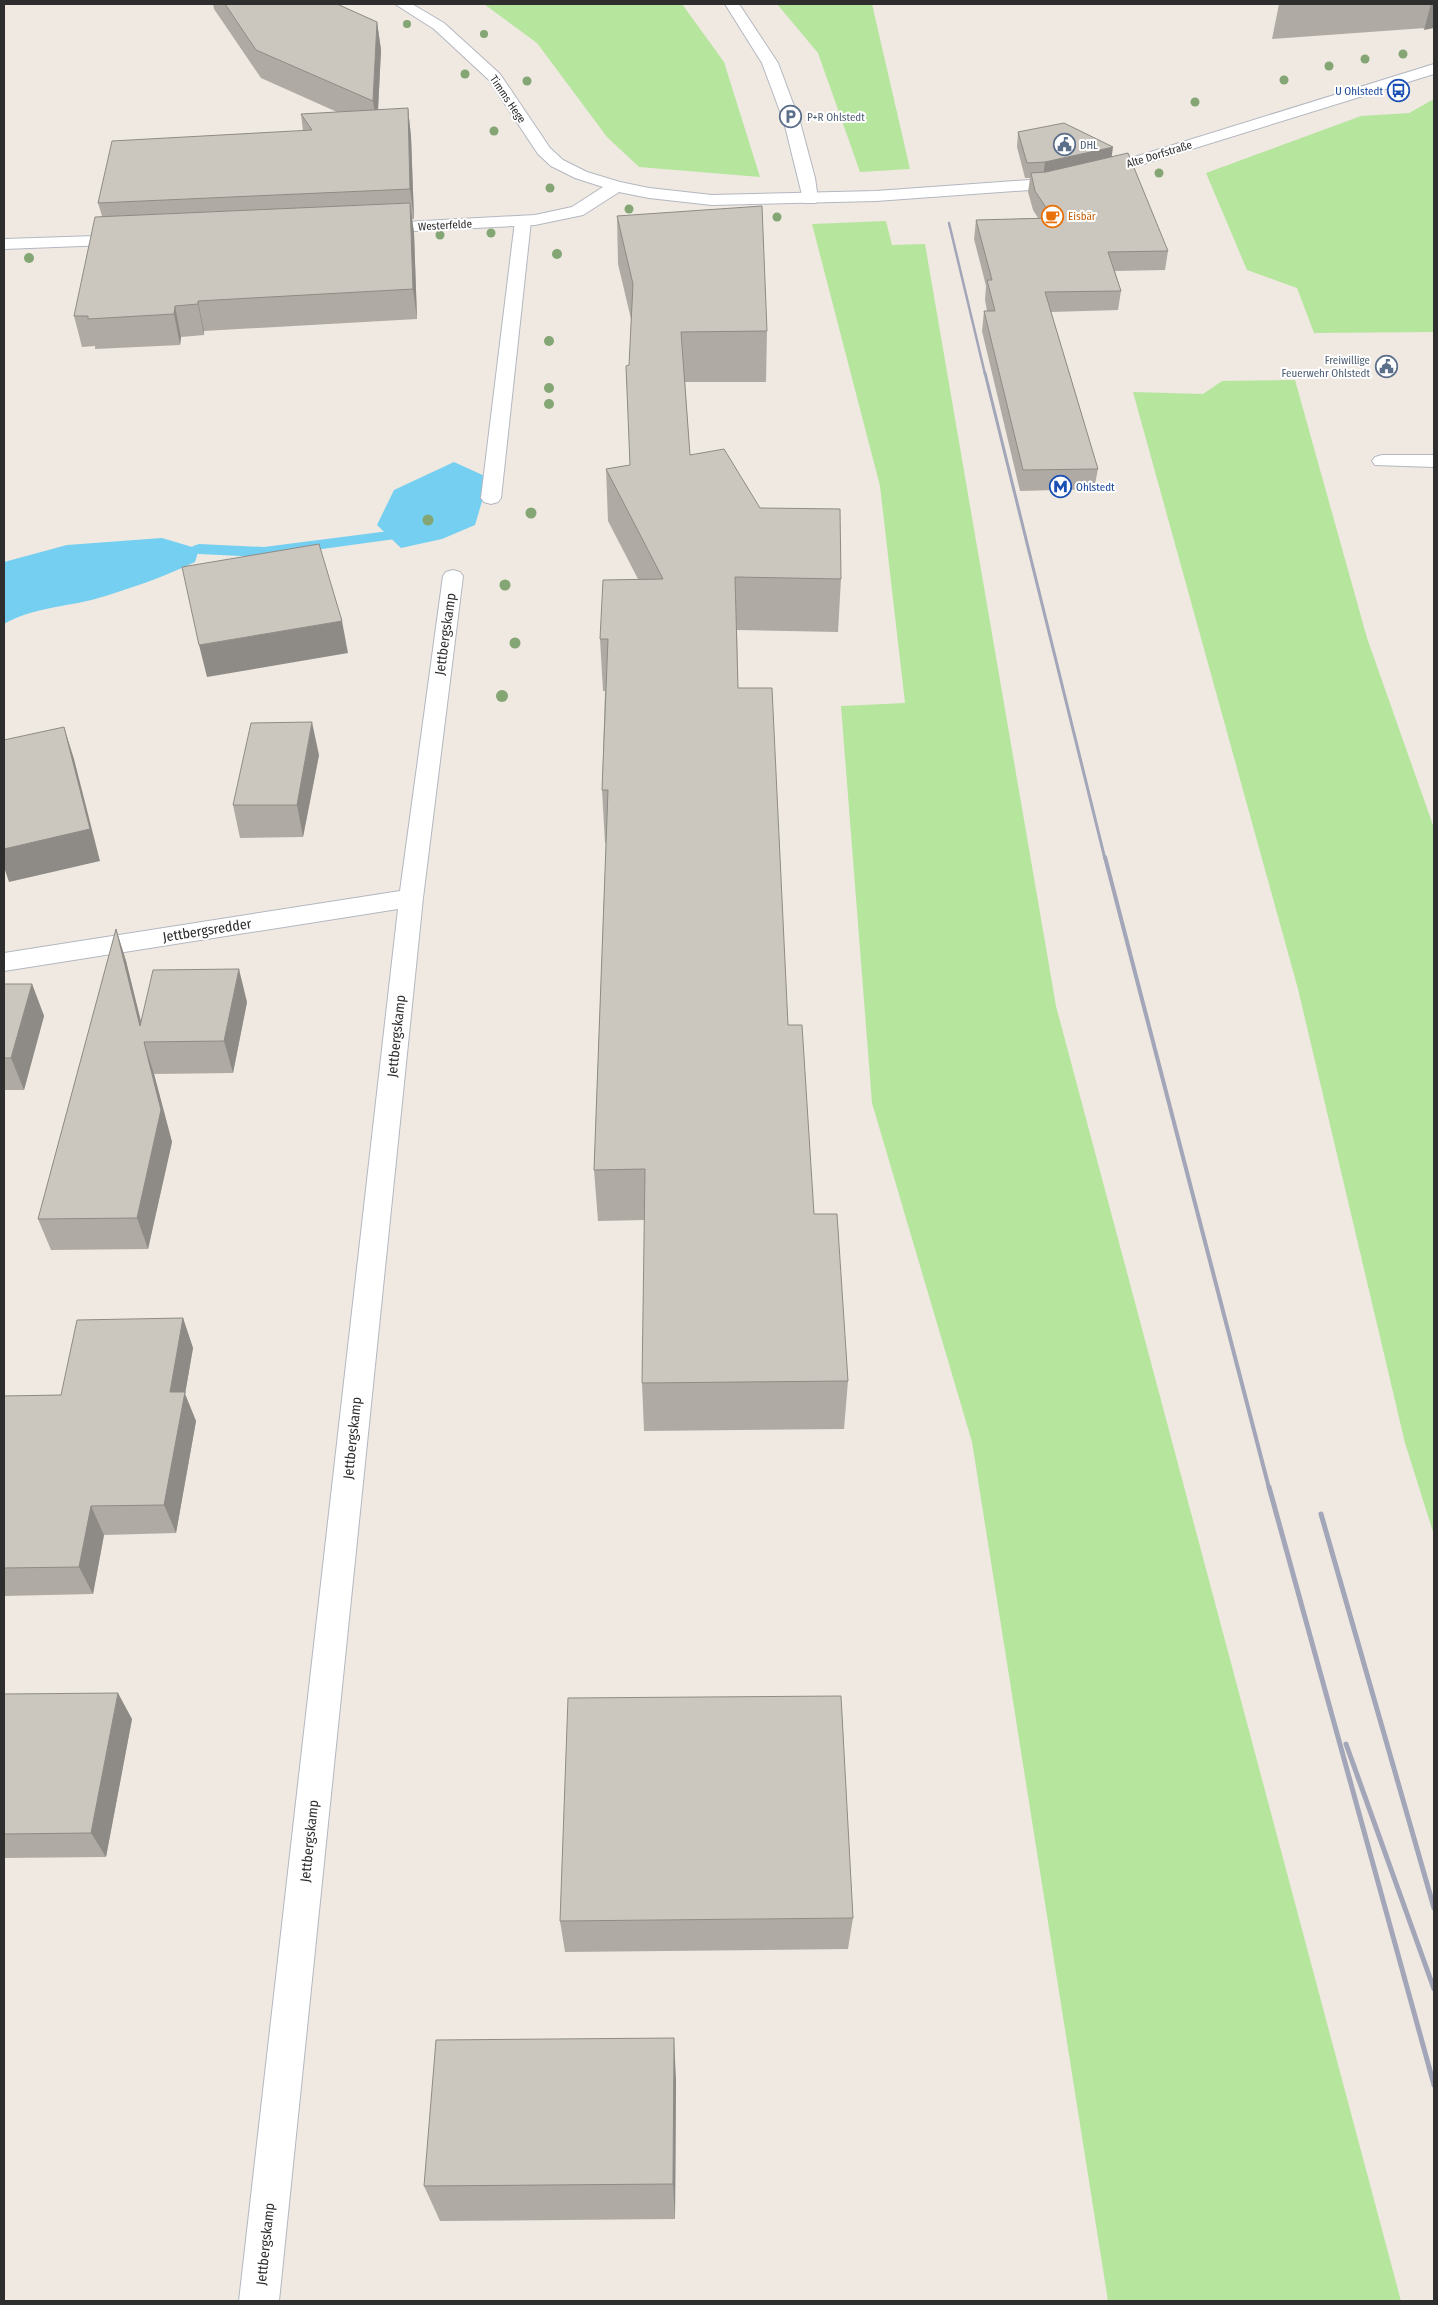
<svg xmlns="http://www.w3.org/2000/svg" width="1438" height="2305" font-family="'Fira Sans Condensed',sans-serif">
  <style>
    .green { fill: #b6e59e }
    .water { fill: #75cff0 }
    .lines { fill: none; stroke-linecap: round; stroke-linejoin: round }
    .stream { fill: #75cff0; fill-rule: evenodd }
    .lane-casing { stroke: #b4b7c1; stroke-width: 2 }
    .street-casing { stroke: #b4b7c1; stroke-width: 2 }
    .lane { fill: #fff; fill-rule: evenodd }
    .street { fill: #fff; fill-rule: evenodd }
    .rail-far3 { stroke: #a3a6b8; stroke-width: 2.5 }
    .rail-far2 { stroke: #a3a6b8; stroke-width: 3 }
    .rail-far1 { stroke: #a3a6b8; stroke-width: 4 }
    .rail { stroke: #a3a6b8; stroke-width: 5 }
    .tree { fill: #84a574 }
    .wall { fill: #afaba4 }
    .shaded-wall { fill: #8e8b86 }
    .building { fill: #cbc7bf; stroke: #8e8b86 }
    .labels { text-anchor: middle; stroke-width: 4; stroke-linejoin: round; paint-order: stroke }
    .far-transit-label { font-size: 11px; fill: #164399; stroke: #fff; text-anchor: end }
    .far-street-label { font-size: 11px; fill: #2e2e2e; stroke: #fff }
    .far-service-label { font-size: 11px; fill: #4e5e75; stroke: #fff; text-anchor: start }
    .far-food-label { font-size: 11px; fill: #c56008; stroke: #fff; text-anchor: start }
    .street-label { font-size: 14px; fill: #2e2e2e; stroke: #fff }
  </style>
  <rect width="100%" height="100%" fill="#efe9e1"/>
  <path class="green" d="M484,4H682L724,62L760,177L639,167L607,137L537,43Z
    M777,4H872L910,169L860,172L818,53Z
    M1434,99V332L1314,333L1297,288L1247,270L1206,173L1361,116L1409,113Z
    M886,221L892,245L925,244L1056,1006L1401,2301H1108L972,1442L872,1103L841,706L905,703L880,486L812,224Z
    M1295,380L1367,638L1434,828V1535L1405,1443L1298,989L1133,392L1203,394L1222,381Z"/>
  <path class="water" d="M454,462L489,478L475,525L442,539L401,548L377,525L394,490Z
    M162,538L199,549L195,562C163,577 130,589 95,599C65,607 31,608 4,624V562L67,545Z"/>
  <g class="lines">
    <path class="stream" d="M389,531L395,533L397,536L395,539L264,557L199,554L193,552L191,549L193,546L199,544L264,547Z"/>
    <defs>
      <path id="lane" d="M725,4H739L778,63L800,122L815,178L818,199L816,203H804L784,122L762,63Z
        M523,216L529,217L531,221L501,498L498,502L491,504L484,502L481,498L515,221L517,217Z
        M1382,455H1434V467L1375,465L1372,461L1375,457Z"/>
      <path id="street" d="M395,4H412L444,23L500,74L550,148L563,160L587,172L620,182L649,188L712,195L876,191L1043,179L1102,167L1434,64V74L1111,174L1043,189L876,201L712,205L649,198L619,192L583,215L535,225L375,233L369,232L367,228L369,224L535,215L572,207L603,187L575,178L551,166L538,154L489,80L434,29Z
        M127,235L133,236L136,240L133,244L4,249V239Z
        M453,570L460,572L463,576L423,898L279,2301H239L398,909L4,971V953L400,891L443,576L446,572Z"/>
    </defs>
    <use href="#lane" class="lane-casing"/>
    <use href="#street" class="street-casing"/>
    <use href="#lane" class="lane"/>
    <use href="#street" class="street"/>
    <path class="rail-far3" d="M949,223L985,374"/>
    <path class="rail-far2" d="M985,373L1105,859"/>
    <path class="rail-far1" d="M1105,857L1269,1488"/>
    <path class="rail" d="M1269,1487L1434,2085
      M1321,1514L1434,1908
      M1346,1744L1434,1989"/>
  </g>
  <g class="tree">
    <circle cx="407" cy="24" r="4"/>
    <circle cx="484" cy="34" r="4"/>
    <circle cx="1403" cy="54" r="4.5"/>
    <circle cx="1365" cy="59" r="4.5"/>
    <circle cx="1329" cy="66" r="4.5"/>
    <circle cx="465" cy="74" r="4.5"/>
    <circle cx="1284" cy="80" r="4.5"/>
    <circle cx="527" cy="81" r="4.5"/>
    <circle cx="1195" cy="102" r="4.5"/>
    <circle cx="494" cy="131" r="4.5"/>
    <circle cx="1159" cy="173" r="4.5"/>
    <circle cx="550" cy="188" r="4.5"/>
    <circle cx="629" cy="209" r="4.5"/>
    <circle cx="777" cy="217" r="4.5"/>
    <circle cx="491" cy="233" r="4.5"/>
    <circle cx="440" cy="235" r="4.5"/>
    <circle cx="557" cy="254" r="5"/>
    <circle cx="29" cy="258" r="5"/>
    <circle cx="549" cy="341" r="5"/>
    <circle cx="549" cy="388" r="5"/>
    <circle cx="549" cy="404" r="5"/>
    <circle cx="531" cy="513" r="5.5"/>
    <circle cx="428" cy="520" r="5.5"/>
    <circle cx="505" cy="585" r="5.5"/>
    <circle cx="515" cy="643" r="5.5"/>
    <circle cx="502" cy="696" r="6"/>
  </g>
  <path class="wall" d="M213,4H337L377,22L381,50L378,110L408,108L411,137L414,219H412L414,233L417,319L204,331V335L181,337L180,345L95,349V346L82,347L74,316L102,216L98,203L303,131L301,114L337,112L261,78L214,9Z
    M1279,4H1434L1424,30L1425,28L1272,39Z
    M1018,132L1112,156L1168,251L1165,270L1115,271L1121,291L1118,310L1051,312L1098,469L1094,489L1020,491L982,331L984,311H987L985,300L986,286L974,239L976,220L1038,218L1033,210L1028,192L1030,178H1025L1017,147Z
    M617,216L767,331L766,382H685L690,455L760,508L841,579L838,632L737,630L738,688L788,1025L814,1214L848,1381L844,1429L644,1431L642,1383L645,1220L598,1221L594,1170L606,843H605L602,790L605,691H603L600,639L638,579L608,521L606,469L630,465L631,319L618,264Z
    M319,755L303,837L240,838L233,805Z
    M116,929L126,961L141,1022L247,1002L233,1073L154,1074L172,1142L148,1249L51,1250L38,1219Z
    M4,984H32L44,1016L24,1090H4Z
    M183,1318L193,1348L185,1394L196,1421L176,1533L104,1535L93,1594L4,1596V1396L61,1395Z
    M4,1694L132,1719L106,1857L4,1858Z
    M853,1918L848,1949L565,1952L560,1921Z
    M676,2080L675,2219L440,2221L424,2186Z"/>
  <path class="shaded-wall" d="M1431,4H1434V28L1424,30Z
    M377,22L381,50L377,130L373,101Z
    M408,108L411,137L414,219L410,189Z
    M1113,147L1111,162L1043,177L1045,162Z
    M410,203L414,233L417,319L413,289Z
    M198,301L204,331V335L198,304Z
    M175,306L181,337L180,345L174,314Z
    M342,621L348,653L207,677L199,645Z
    M312,722L319,755L303,837L297,805Z
    M64,727L74,759L100,861L9,882L4,867V849Z
    M116,929L126,961L146,1042L140,1026Z
    M239,969L247,1002L233,1073L224,1041Z
    M32,984L44,1016L24,1090L11,1058Z
    M144,1042L154,1074L172,1142L148,1249L137,1218Z
    M183,1318L193,1348L185,1394L196,1421L176,1533L164,1505L170,1392Z
    M91,1506L104,1535L93,1594L79,1567Z
    M118,1693L132,1719L106,1857L91,1833Z
    M674,2038L676,2080L675,2219L673,2184Z"/>
  <path class="building" d="M225,4H337L377,22L373,101L256,50Z
    M408,108L410,189L98,203L112,141L312,130L301,114Z
    M1064,123L1113,147L1045,162L1027,163L1018,132Z
    M1128,153L1168,251L1108,252L1121,291L1045,292L1098,469L1023,470L984,311H995L987,280H992L976,220L1053,218L1035,191L1031,173L1046,172Z
    M410,203L413,289L198,301V304L175,306L174,314L88,319V316H74L95,217Z
    M762,206L767,331L681,332L690,455L724,449L760,508L840,509L841,579L735,577L738,688H772L788,1025H802L814,1214H837L848,1381L642,1383L645,1169L594,1170L608,790H602L608,639H600L603,580L663,579L606,469L630,465L626,366L629,365L633,284L617,216Z
    M319,544L342,621L199,645L182,567Z
    M312,722L297,805H233L251,723Z
    M64,727L90,829L4,849V740Z
    M116,929L140,1026L153,970L239,969L224,1041L144,1042L161,1110L137,1218L38,1219Z
    M4,984H32L11,1058H4Z
    M183,1318L170,1392H185L164,1505L91,1506L79,1567L4,1568V1396L61,1395L77,1320Z
    M118,1693L91,1833L4,1834V1694Z
    M841,1696L853,1918L560,1921L568,1698Z
    M674,2038L673,2184L424,2186L436,2040Z"/>
  <defs>
    <symbol id="bus-ring" viewBox="-11 -11 22 22"><circle r="9.5" fill="#fff" stroke="#1a4fb4" stroke-width="1.5"/><path d="M-5-6H5V4H4V6H2V4H-2V6H-4V4H-5ZM-3.5-4V0h7V-4ZM-3.5 1.2v1.5H-2V1.2ZM2 1.2v1.5H3.5V1.2Z" fill="#1a4fb4"/></symbol>
    <symbol id="parking-ring" viewBox="-11 -11 22 22"><circle r="9.5" fill="#fff" stroke="#5c6f8a" stroke-width="1.5"/><path d="M-3.5-5.5H1a3.5 3.5 0 0 1 0 7H-1V5.5H-3.5ZM-1-3.4V-.6H.8a1.4 1.4 0 0 0 0-2.8Z" fill="#5c6f8a"/></symbol>
    <symbol id="civic-ring" viewBox="-11 -11 22 22"><circle r="9.5" fill="#fff" stroke="#5c6f8a" stroke-width="1.5"/><path d="M-.6-6.5H3V-4.5H.6V-3L4-1V1h2V6H-6V1h2V-1L-.6-3ZM-1.2 2.5V6h2.4V2.5Z" fill="#5c6f8a"/></symbol>
    <symbol id="cafe-ring" viewBox="-11 -11 22 22"><circle r="9.5" fill="#fff" stroke="#e8710a" stroke-width="1.5"/><path d="M-5.5-4.5H6V0H3Q3 3.5 0 3.5H-2.5Q-5.5 3.5-5.5 0ZM3-3.2v2h1.7v-2ZM-6 4.5H4V6H-6Z" fill="#e8710a"/></symbol>
    <symbol id="metro-ring" viewBox="-11 -11 22 22"><circle r="9.5" fill="#fff" stroke="#1a4fb4" stroke-width="1.5"/><path d="M-5.5 5V-5H-3L0 0L3-5H5.5V5H3V-.5L0 4L-3-.5V5Z" fill="#1a4fb4"/></symbol>
  </defs>
  <g fill-rule="evenodd">
    <use href="#bus-ring" x="1386" y="78" width="25" height="25"/>
    <use href="#parking-ring" x="778" y="104" width="25" height="25"/>
    <use href="#civic-ring" x="1052" y="132" width="25" height="25"/>
    <use href="#cafe-ring" x="1040" y="204" width="25" height="25"/>
    <use href="#civic-ring" x="1374" y="354" width="25" height="25"/>
    <use href="#metro-ring" x="1048" y="474" width="25" height="25"/>
  </g>
  <g class="labels">
    <g class="far-transit-label">
      <text x="1383" y="95">U Ohlstedt</text>
      <text x="1076" y="491" text-anchor="start">Ohlstedt</text>
    </g>
    <g class="far-street-label">
      <text transform="translate(508 99) rotate(56)" y="4">Timms Hege</text>
      <text transform="translate(1159 154) rotate(-17)" y="4">Alte Dorfstraße</text>
      <text transform="translate(445 225) rotate(-3)" y="4">Westerfelde</text>
    </g>
    <g class="far-service-label">
      <text x="807" y="121">P+R Ohlstedt</text>
      <text x="1080" y="149">DHL</text>
      <text x="1370" y="364" text-anchor="end">Freiwillige<tspan x="1370" dy="13">Feuerwehr Ohlstedt</tspan></text>
    </g>
    <g class="far-food-label">
      <text x="1068" y="220">Eisbär</text>
    </g>
    <g class="street-label">
      <text transform="translate(445 634) rotate(-82)" y="5">Jettbergskamp</text>
      <text transform="translate(207 930) rotate(-9)" y="5">Jettbergsredder</text>
      <text transform="translate(396 1036) rotate(-84)" y="5">Jettbergskamp</text>
      <text transform="translate(352 1438) rotate(-84)" y="5">Jettbergskamp</text>
      <text transform="translate(309 1841) rotate(-84)" y="5">Jettbergskamp</text>
      <text transform="translate(265 2244) rotate(-84)" y="5">Jettbergskamp</text>
    </g>
  </g>
  <rect width="1438" height="2305" fill="none" stroke="#2e2e2e" stroke-width="10"/>
</svg>
